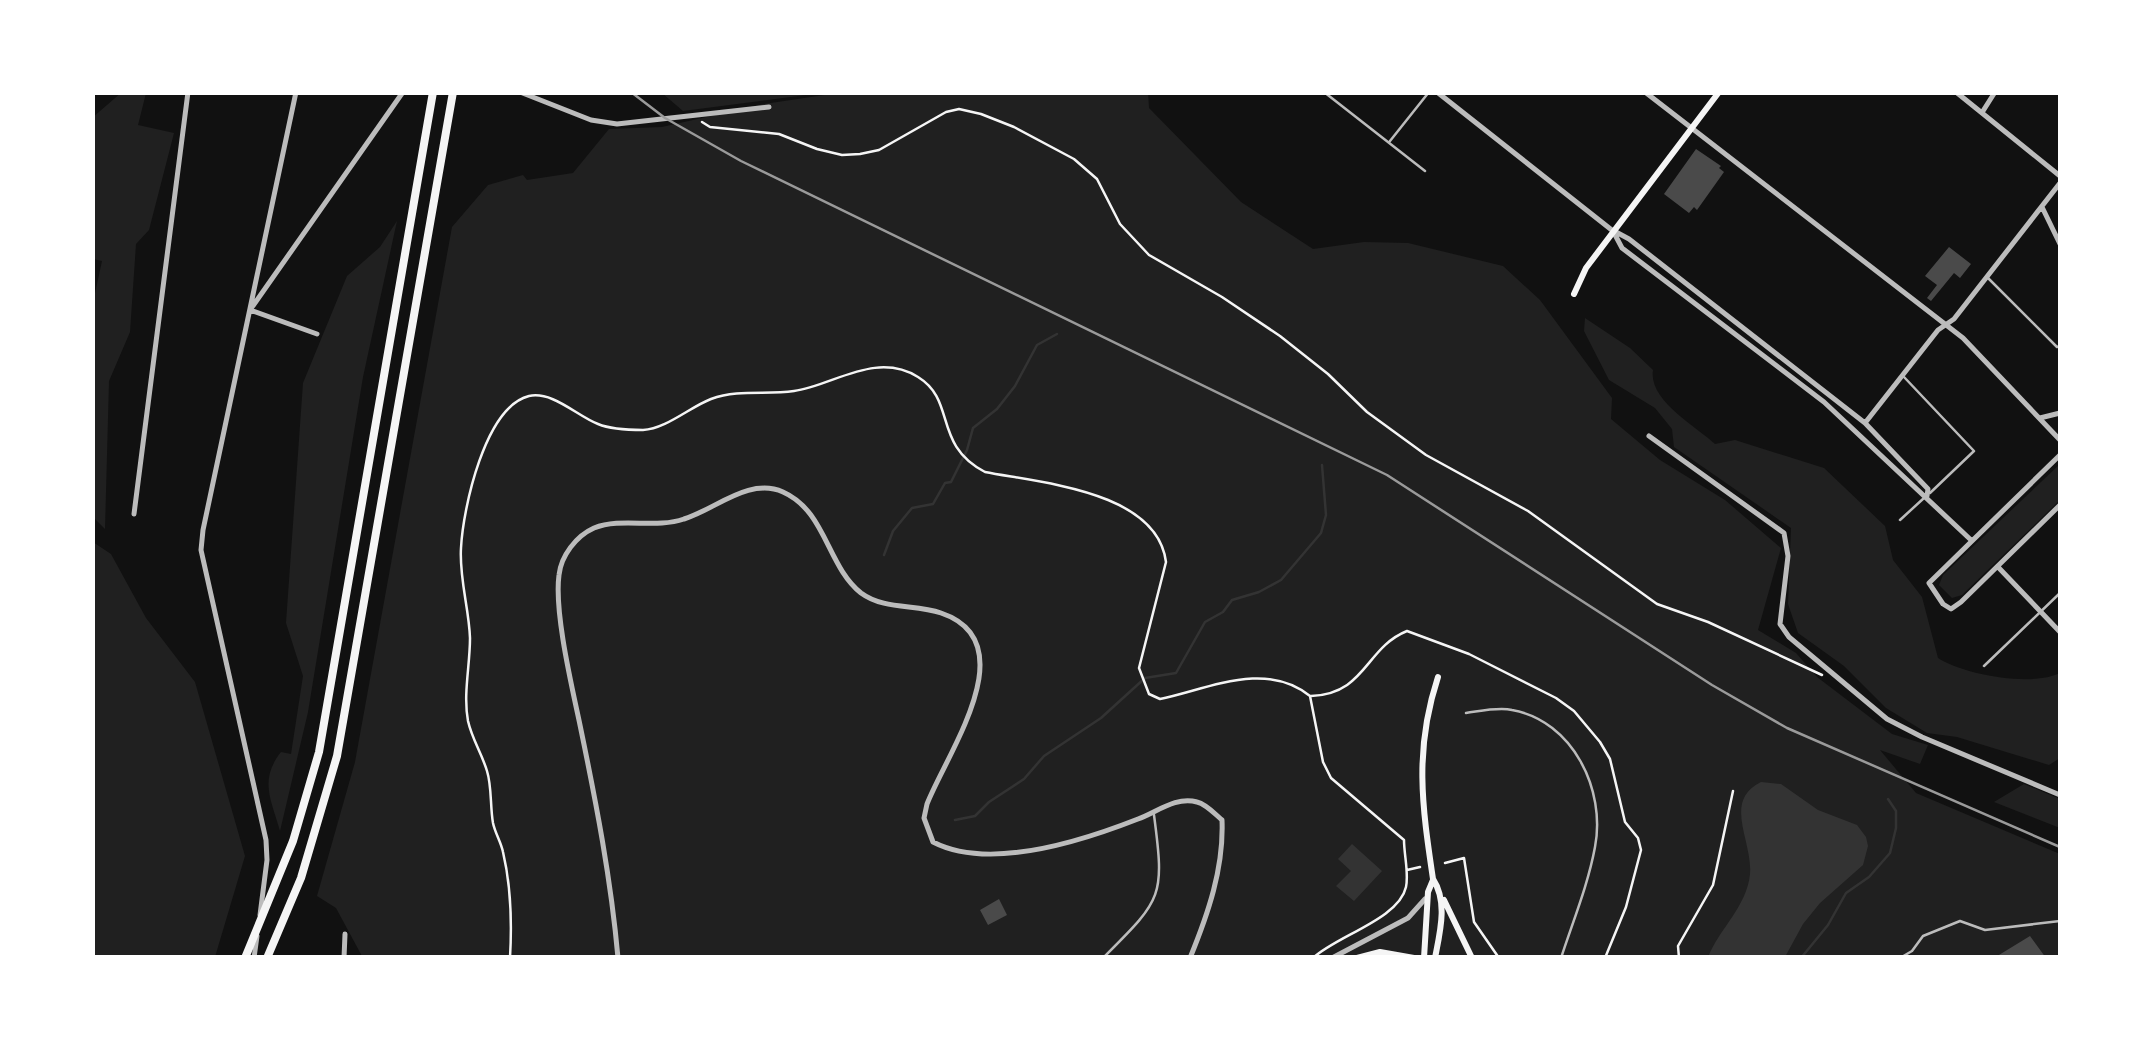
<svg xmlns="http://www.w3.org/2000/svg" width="2153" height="1050" font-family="Commissioner,sans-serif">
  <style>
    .green { fill: #202020 }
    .water { fill: #333 }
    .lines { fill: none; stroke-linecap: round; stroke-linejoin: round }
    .stream { stroke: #333; stroke-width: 2.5 }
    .building { fill: #4a4a4a }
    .path { stroke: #f5f5f5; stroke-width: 2.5 }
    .service { stroke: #bcbcbc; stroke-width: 2.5 }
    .minor { stroke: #bcbcbc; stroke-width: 5 }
    .tertiary { stroke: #bcbcbc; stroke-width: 5 }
    .secondary { stroke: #f5f5f5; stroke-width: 6 }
    .motorway { stroke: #f5f5f5; stroke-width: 8 }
    .rail { stroke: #9a9a9a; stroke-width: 2.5 }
  </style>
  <rect width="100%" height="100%" fill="#111"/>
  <path class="green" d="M122,92L146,93L138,125L174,133L149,230L136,244L130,332L109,381L105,529L92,516V307L102,261L93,259L92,118Z
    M1148,92L1149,108L1241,202L1313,249L1364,242L1408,243L1503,266L1540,300L1612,398L1611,419L1660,460L1725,500L1781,548L1758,630L1796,653L1817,677L1892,734L1928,745L1920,764L1880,750L1916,793L2060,854V957L363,958L336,908L317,896L355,762L452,227L488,185L523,175L527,180L573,173L609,129L662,127L764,104L838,93Z
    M662,93H821L683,111Z
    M397,221L363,377L308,712L280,831C271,799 259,780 281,752L291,754L303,676L286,623L303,383L347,276L380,247Z
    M1585,318L1630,348L1653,370C1648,400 1696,426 1715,444L1735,440L1824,468L1885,526L1893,560L1922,597L1938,658C1964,675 2032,687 2060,673V758L2049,765L1957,737L1927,733L1886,708L1844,666L1798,633L1788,604L1791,528L1674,447L1672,429L1655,408L1609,380L1584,331Z
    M2060,464V500L1962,595L1952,598L1939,585L1943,575Z
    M93,542L111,554L146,618L195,682L245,856L215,957H93Z
    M2024,784L2060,799V828L1994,802Z"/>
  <path class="water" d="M1761,782L1781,784L1818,810L1857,825L1866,837L1868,846L1863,865L1820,903L1803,924L1785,957H1708C1720,928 1747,906 1750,874C1753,841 1722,801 1761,782Z
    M1352,844L1382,871L1354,901L1336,886L1351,871L1338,859Z"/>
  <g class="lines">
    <path class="stream" d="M884,555L893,531L912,508L933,504L945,483L951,482L967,450L973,428L997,409L1015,386L1037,345L1057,334
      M955,820L975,816L989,802L1024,779L1044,756L1101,718L1145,678L1176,673L1205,622L1223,612L1232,600L1259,592L1281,580L1321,533L1326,515L1322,465
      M1801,958L1828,925L1846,893L1869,877L1890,853L1896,828V811L1888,799"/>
  </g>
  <path class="building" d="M1696,149L1721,166L1719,168L1724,172L1697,210L1694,207L1689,213L1664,194Z
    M1949,247L1971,264L1960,278L1954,273L1931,301L1927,298L1937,285L1925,276Z
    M999,899L1007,915L988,925L980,910Z
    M2030,936L2046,958H1994Z"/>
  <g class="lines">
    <path class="path" d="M702,122L710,127L779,134L817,149L842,155L860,154L879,150L946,112L959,109L981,114L1014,127L1074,159L1097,179L1120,224L1149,255L1222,297L1280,336L1328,374L1367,412L1426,455L1528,511L1657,604L1708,622L1822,675
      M1311,696C1366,694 1365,648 1407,631L1469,654L1556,698L1574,711L1600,742L1610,759L1625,822L1638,838L1641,850L1626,907L1605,958
      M1445,863L1464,858L1474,922L1499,958
      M1407,870L1420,867
      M510,958C512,923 511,886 503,852C501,842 495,833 493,823C490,806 492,787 487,771C482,754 472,739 468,721C463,694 470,666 470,638C469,608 459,578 461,548C463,508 485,407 529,396C553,391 577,416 598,424C610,429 629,430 643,430C666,429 690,407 711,399C739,389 766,395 794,391C834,385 876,351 918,377C957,401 932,444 985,472C1041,483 1157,491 1166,562L1139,668L1149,694L1160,699C1208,689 1265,660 1310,696L1323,762L1331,778L1404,840C1404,855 1409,873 1406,887C1399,919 1336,936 1313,958
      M1679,958L1678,946L1713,885L1733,791"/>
    <path class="service" d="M1324,92L1425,171
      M1390,141L1429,92
      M1987,277L2057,347L2060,346
      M1904,377L1974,451L1930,493
      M1900,520L1924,498
      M1984,666L2060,593
      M1466,713C1481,711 1498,707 1512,710C1573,721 1606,790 1595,847C1588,885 1573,921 1561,958
      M1103,958C1162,899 1165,898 1154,815
      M1900,958L1912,951L1923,936L1960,921L1985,930L2060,921"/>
    <path class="minor" d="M520,92L591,120L617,124L769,107
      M1956,92L2060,176
      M1983,111L1995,92
      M2042,207L2060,244
      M1613,231L1622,248L1824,402L1971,540
      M1616,232L1629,239L1865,423L1928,489L1927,496
      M317,334L250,310L403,92
      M2040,418L2060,413
      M1865,423L1938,330L1954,319L2060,183
      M1649,436L1784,533L1788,556L1780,624L1789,637L1887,719L1922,737L2060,795
      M2060,455L1929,583L1943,604L1951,609L1961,602L2060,505
      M134,514L188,92
      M1998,567L2060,632
      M260,915L267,860L266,840L201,550L203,530L296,92
      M254,958L257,936
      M344,958L345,934
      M618,958C611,879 596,802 580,725C572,687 554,612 559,575C561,556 576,536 594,528C622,517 655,529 684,519C716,509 749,477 783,492C826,511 827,566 861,593C884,610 915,604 941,613C1027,642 947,753 927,804L924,818L933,842C989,871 1082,841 1138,819C1157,812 1176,796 1197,802C1206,804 1215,814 1222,820C1224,868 1208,914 1190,958
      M1332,958L1408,918L1425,899"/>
    <path class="tertiary" d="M1437,92L1613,231
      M1645,92L1963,338L2060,440"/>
    <path class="secondary" d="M1574,294L1586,268L1719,92
      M1444,900L1472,958
      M1357,958L1380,952L1414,958
      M1424,958L1428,892L1433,880
      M1435,958C1440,932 1448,902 1433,879C1422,805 1414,750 1438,677"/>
    <path class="motorway" d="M245,958L293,841L319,752L433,92
      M267,958L301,878L337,756L453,92"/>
    <path class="rail" d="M631,92L665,118L741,161L1387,475L1712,685L1787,728L2060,847"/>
  </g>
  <rect width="2153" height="1050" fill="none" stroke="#ffffff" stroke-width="190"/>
</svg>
